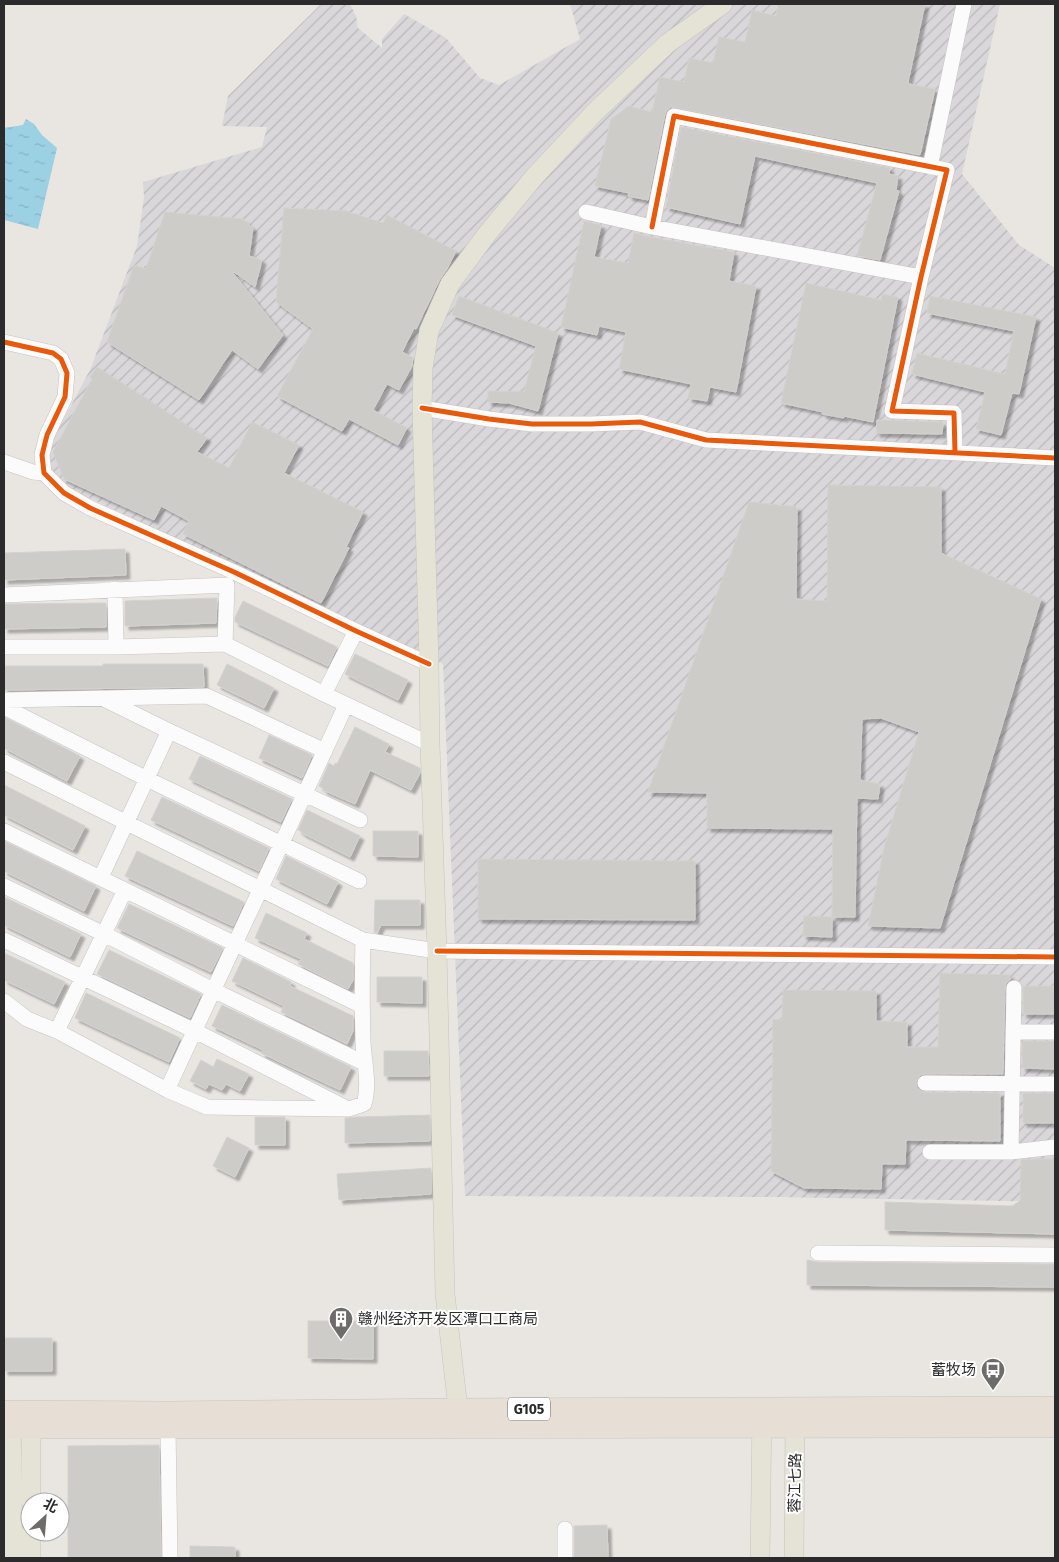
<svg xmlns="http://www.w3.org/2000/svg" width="1059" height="1562" font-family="'Fira Sans','Noto Sans SC',sans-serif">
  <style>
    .industrial { fill: url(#industrial-furrows) }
    .water { fill: url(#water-ripples) }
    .building { fill: #ceccc9; stroke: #d4d1ce; filter: url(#shadow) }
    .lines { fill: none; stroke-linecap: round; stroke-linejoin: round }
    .minor-casing { stroke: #c5c4c4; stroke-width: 16 }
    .major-casing { stroke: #c5c4c2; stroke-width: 20 }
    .highway-casing { stroke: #c5c4c2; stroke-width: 22 }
    .minor { stroke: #fcfbfb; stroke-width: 15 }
    .major { stroke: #e5e2d6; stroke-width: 19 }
    .highway { stroke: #e7ded6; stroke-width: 21 }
    .cycleway-casing { stroke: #fff; stroke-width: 8 }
    .cycleway { stroke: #e8590c; stroke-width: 5 }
    .labels { text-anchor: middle; stroke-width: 4; stroke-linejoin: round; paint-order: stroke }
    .shield { fill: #fff; stroke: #6b6b6b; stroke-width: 1 }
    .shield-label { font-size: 14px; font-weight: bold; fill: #2b2b2b }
    .poi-label { font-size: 15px; fill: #2b2b2b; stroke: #fff; text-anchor: start }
    .street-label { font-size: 15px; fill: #2b2b2b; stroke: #fff }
  </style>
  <defs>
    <pattern id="industrial-furrows" width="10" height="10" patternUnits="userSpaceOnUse" patternTransform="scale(1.25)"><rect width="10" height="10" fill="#d9d7d9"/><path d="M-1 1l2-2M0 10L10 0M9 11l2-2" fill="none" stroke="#bab9ba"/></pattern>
    <pattern id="water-ripples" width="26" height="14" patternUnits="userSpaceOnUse" patternTransform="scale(1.25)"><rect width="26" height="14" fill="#9cd0e3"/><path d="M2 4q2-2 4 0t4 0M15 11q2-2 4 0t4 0" fill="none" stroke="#87b3c3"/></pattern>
    <filter id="shadow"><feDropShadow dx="4" dy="4" stdDeviation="1" flood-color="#0004"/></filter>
  </defs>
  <rect width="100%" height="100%" fill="#e9e6e2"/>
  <path class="industrial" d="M321,4H350L356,16L358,28L382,48V39L404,14L446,38L480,78L499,85L580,39L570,4H1000L962,174L1019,245L1055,268V1202L773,1197L465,1196L443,664L66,487L46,464L52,441L90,370L137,246L144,197L143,182L262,147L267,127L222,126L228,96Z"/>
  <path class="water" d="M26,119L34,124L42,135L57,148L38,229L4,220V128L23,125Z"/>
  <path class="building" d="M778,4H925L908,82L909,84L935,89L920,155L671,107L667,110L665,114L648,200L628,196L629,193L595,186L611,119L629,106L652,112L660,77L684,82L689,58L713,63L719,37L745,42L752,10L776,16Z
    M681,127L890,168L889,174L898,176L896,190L899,191L880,260L857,256L877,183L755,156L740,224L666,207Z
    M284,208L346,211L383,223L387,215L456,251L447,269L440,279L416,329L414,328L402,352L413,358L412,366L399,390L387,384L373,410L407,428L398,445L349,419L342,431L277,396L313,329L276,302Z
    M165,212L243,219L253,228L249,256L262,260L255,287L234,272L233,273L283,335L258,369L232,350L199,400L107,342L134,265L146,269Z
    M584,221L601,225L594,257L628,263L634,233L661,239L734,252L729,281L756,286L736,392L710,387L707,401L688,398L691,384L619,369L626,332L599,326L597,335L561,327Z
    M806,283L881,300L882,294L898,297L873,422L844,416V418L822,414L823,412L781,403Z
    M459,296L558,333L538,411L509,403L488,402V391L524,392L536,346L452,315Z
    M930,296L1036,317L1019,394L1012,393L1001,435L976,429L985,392L912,374L917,353L1005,374L1014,331L927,313Z
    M97,367L207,438L197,452L229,468L252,422L299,445L284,473L363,512L346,547L349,548L321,603L183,534L189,521L161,506L154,520L64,479L53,452L92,379L90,377Z
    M877,420L943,422L942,434L876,433Z
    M828,485L941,487V553L1041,599L940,928L868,926L884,848L919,732L881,718L862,719L860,780L880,784L878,799L857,798L855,917H832L833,829L707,828V793L648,792L749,502L797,507L796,599L827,601Z
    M125,549L126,575L4,580V553Z
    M217,598L216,623L125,626V601Z
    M243,601L337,647L328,666L235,622V617Z
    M106,603V627L4,629V604Z
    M355,654L408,680L398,700L345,674Z
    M103,664H203L204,687L4,690V666H103Z
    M227,664L274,688L264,708L217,685Z
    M4,717L80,756L67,781L4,748Z
    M355,727L389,744L385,752L420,768V773L411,790L370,770L355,804L323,790L324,789L319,786L329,763L334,766L335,763L337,764Z
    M269,735L312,755L302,778L259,758Z
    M200,756L292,799L281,822L189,779Z
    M4,785L85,826L73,850L4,815Z
    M162,797L269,848L259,871L151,820Z
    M307,810L360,836L350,857L302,833V832L298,830Z
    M373,831H418V857L373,856Z
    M4,841L96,886L84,911L4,871Z
    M137,851L244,902L233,926L125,876Z
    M286,856L338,882L327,904L276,879Z
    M478,859L695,861V920L478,919Z
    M4,897L81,934L70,957L4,925Z
    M375,900H420V925H381L377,933L374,932Z
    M129,904L223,948L211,972L117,928Z
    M266,913L307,933L304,939L353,963V980L348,989L298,964L301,959L255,938Z
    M804,916L832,917V937L803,936Z
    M109,950L201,994L190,1018L97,974Z
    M4,953L65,982L54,1004L4,980Z
    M243,958L291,982L290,986L353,1016V1031L347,1044L281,1012L284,1006L232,981Z
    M940,973L1010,975V980L1006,983L1005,988L1003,1074H925L920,1075L916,1082L917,1088L921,1091L925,1092L1000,1093V1141L906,1140L905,1164H882L881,1189L804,1188L771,1171L773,1019L782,1020L783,990L876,991V1021L907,1022V1047H938Z
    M377,977H422V1003L377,1002Z
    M1023,986H1055V1014H1023Z
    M86,993L180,1038L169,1062L75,1018Z
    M222,1005L351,1067L340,1090L261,1053L263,1050L212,1026Z
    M1022,1041H1055V1069L1022,1068Z
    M384,1051H428L429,1076H384Z
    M217,1059L249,1074L240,1091L226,1084L222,1090L209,1084L206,1089L190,1081L201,1060L213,1067Z
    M1023,1093H1055V1123H1023Z
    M430,1115V1141L345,1143V1118L356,1117Z
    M255,1117H285V1145H255Z
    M227,1137L249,1148L235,1177L213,1166Z
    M1036,1159H1055V1234L885,1230V1202L1012,1206L1020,1201L1021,1160Z
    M431,1168V1194L339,1200L337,1174Z
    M807,1260L818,1262L1055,1264V1287L807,1285Z
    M308,1321H373V1359L308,1358Z
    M4,1338H52V1371H4Z
    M159,1445L161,1558H68V1446Z
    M607,1525L608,1558H574V1526Z
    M190,1546L235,1547V1558H190Z"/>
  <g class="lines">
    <defs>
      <path id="minor" d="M930,167L964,4
        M586,212L652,227L921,277
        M652,227L674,116L947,170L921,277L892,411L954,413L955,453
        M4,342L53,353L61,359L67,373L65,397L47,435L42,455L44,473L64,493L90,508L234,572L356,631L429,664
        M422,408L489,419L532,424H591L640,422L706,440L1055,458
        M4,462L33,472L44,473
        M115,589L116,647
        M4,595L227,585L225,644
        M4,647H116L225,644L324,694L430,744
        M324,694L356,631
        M4,700L207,696L325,751
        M106,700L169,731L360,820
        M4,707L147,779L359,881
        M4,762L363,940L437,951L1055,957
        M4,831L362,1006
        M101,877L169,731
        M4,886L104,934L213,990L364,1063
        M4,940L195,1031L346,1108
        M4,1001L27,1019L57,1031L167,1090L207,1107L349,1109L364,1104C370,1085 364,1062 363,1042C362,1008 362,974 363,940
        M57,1031L125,890
        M1013,1032H1055
        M925,1083L1055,1084
        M167,1090L346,705
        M930,1152H1011L1055,1147
        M1011,1152L1014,988
        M818,1253L1055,1255
        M168,1428L170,1558
        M565,1558V1529"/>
      <path id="major" d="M458,1409L445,1294L437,951L430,744L429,664L422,408L423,368L429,331L450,284L487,234L535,176L596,111L668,43L723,4
        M31,1413V1502
        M11,1414L13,1558
        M31,1532V1558
        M760,1558L762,1412
        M794,1558L795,1412"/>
      <path id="highway" d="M4,1411L169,1412L458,1409L1055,1407
        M4,1428L1055,1427"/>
    </defs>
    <use href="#minor" class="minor-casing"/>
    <use href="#major" class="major-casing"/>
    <use href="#highway" class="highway-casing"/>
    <use href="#minor" class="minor"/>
    <use href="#major" class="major"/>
    <use href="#highway" class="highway"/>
    <defs>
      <path id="cycleway" d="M652,227L674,116L947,170L921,277L892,411L954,413L955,453
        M4,342L53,353L61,359L67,373L65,397L47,435L42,455L44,473L64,493L90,508L234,572L356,631L429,664
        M422,408L489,419L532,424H591L640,422L706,440L1055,458
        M437,951L1055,957"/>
    </defs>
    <use href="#cycleway" class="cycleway-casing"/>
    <use href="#cycleway" class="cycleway"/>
  </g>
  <defs>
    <symbol id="building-pin" viewBox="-11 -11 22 30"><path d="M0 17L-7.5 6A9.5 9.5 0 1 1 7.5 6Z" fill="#6e6c6b" stroke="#fff"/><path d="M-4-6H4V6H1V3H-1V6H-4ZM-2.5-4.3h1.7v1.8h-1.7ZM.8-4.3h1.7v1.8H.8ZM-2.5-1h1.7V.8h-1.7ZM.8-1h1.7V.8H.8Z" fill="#fff"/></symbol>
    <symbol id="bus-pin" viewBox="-11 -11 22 30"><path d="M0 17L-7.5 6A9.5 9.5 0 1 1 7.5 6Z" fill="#6e6c6b" stroke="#fff"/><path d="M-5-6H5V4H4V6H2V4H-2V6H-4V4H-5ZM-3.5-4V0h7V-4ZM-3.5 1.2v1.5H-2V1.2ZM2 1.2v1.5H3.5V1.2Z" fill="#fff"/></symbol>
  </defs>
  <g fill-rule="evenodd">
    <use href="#building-pin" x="327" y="1305" width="28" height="38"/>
    <use href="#bus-pin" x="979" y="1356" width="28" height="38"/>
  </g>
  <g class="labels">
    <rect class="shield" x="508" y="1397.5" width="42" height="23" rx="4"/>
    <g class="shield-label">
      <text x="529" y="1414">G105</text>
    </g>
    <g class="poi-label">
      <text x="358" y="1324">赣州经济开发区潭口工商局</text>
      <text x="976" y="1375" text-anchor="end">蓄牧场</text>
    </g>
    <g class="street-label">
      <text transform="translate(795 1483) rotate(-89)" y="5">蓉江七路</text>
    </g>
  </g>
  <rect width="1059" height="1562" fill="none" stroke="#2b2b2b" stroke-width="10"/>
  <g transform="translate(45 1517) rotate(26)"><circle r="24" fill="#ffffff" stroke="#aaaaaa"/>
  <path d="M0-4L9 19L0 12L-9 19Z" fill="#6e6c6b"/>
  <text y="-8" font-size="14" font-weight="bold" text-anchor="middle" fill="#2b2b2b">北</text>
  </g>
</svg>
